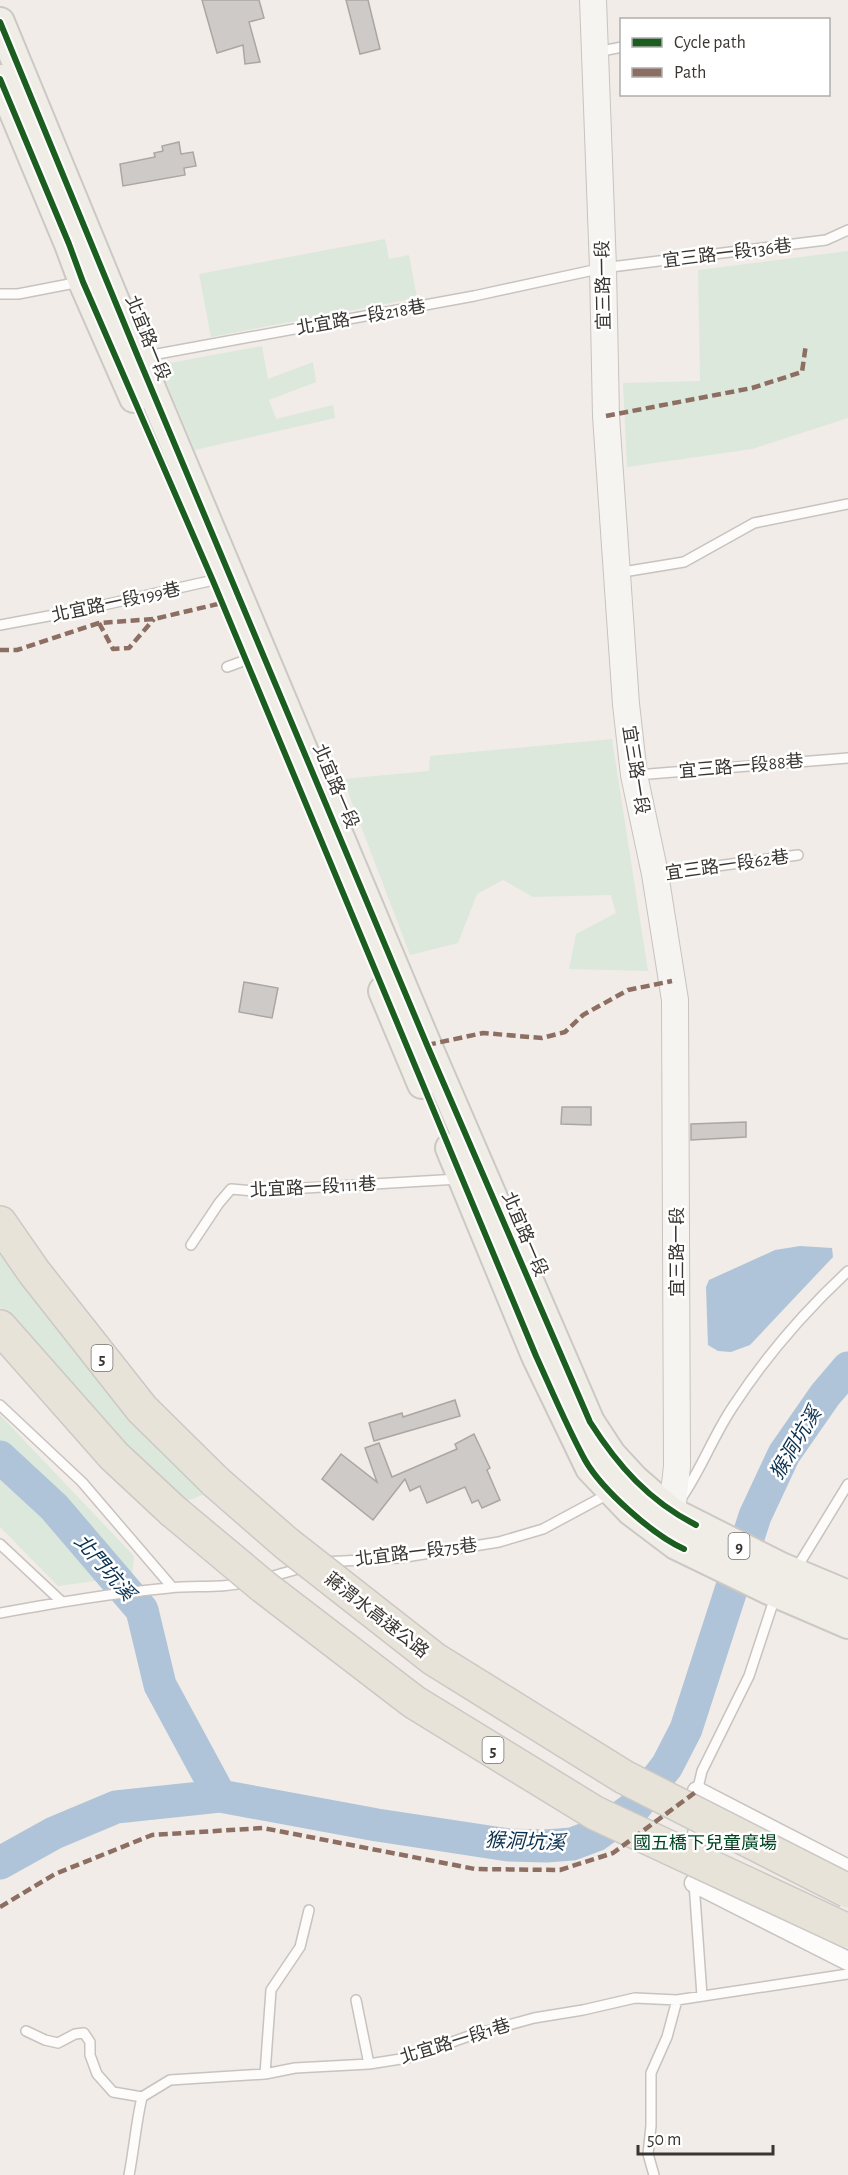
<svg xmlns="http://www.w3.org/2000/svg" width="848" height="2175" font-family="'Alegreya Sans','Noto Sans TC',sans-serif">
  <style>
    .green { fill: #dce8db }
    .water { fill: #afc4d9 }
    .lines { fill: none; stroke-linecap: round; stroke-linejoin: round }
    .river { stroke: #afc4d9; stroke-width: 33 }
    .building { fill: #cecac7; stroke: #aaa6a2; stroke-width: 1.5 }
    .lane-casing { stroke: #c7c3bf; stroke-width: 12 }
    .street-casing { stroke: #c7c3bf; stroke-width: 21 }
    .secondary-casing { stroke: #c7c3bf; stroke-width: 28 }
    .primary-casing { stroke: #cbc8c5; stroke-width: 32 }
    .highway-casing { stroke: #cbc8c5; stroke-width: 36 }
    .lane { stroke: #fdfcfb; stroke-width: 9 }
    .street { stroke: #fdfcfb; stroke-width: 18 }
    .secondary { stroke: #f6f4f1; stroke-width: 26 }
    .primary { stroke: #f0ede7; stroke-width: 28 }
    .highway { stroke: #e8e3d9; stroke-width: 33 }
    .highway-bridge-casing { stroke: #cbc8c5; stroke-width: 36; stroke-linecap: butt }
    .highway-bridge { stroke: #e8e3d9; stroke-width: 33 }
    .quiet { stroke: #8d6e63; stroke-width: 4.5; stroke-dasharray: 9 4.5; stroke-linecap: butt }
    .cycleway-casing { stroke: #fff; stroke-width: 10 }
    .cycleway { stroke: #1b5e20; stroke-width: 6 }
    .labels { text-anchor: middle; stroke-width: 5; stroke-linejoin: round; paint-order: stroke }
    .shield { fill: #fff; stroke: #74726f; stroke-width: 1.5 }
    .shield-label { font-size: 16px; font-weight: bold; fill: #393531 }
    .street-label { font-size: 18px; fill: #393531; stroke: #fff }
    .park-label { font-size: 18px; fill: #004522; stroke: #fff }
    .water-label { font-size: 20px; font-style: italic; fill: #0a304f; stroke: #fff }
  </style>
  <rect width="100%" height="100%" fill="#f1ece7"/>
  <path class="green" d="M385,239L389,259L409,255L417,298L211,337L199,274Z
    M848,251V418L752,449L627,467L623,383L700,381L698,270Z
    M262,346L268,379L313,362L316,382L269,400L276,419L333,405L335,418L195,450L159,365Z
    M612,739L648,971L569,969L576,934L616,913L611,895L533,897L503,880L477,894L458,943L410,955L343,779L429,771L430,756Z
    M0,1246L207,1493L182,1503L53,1371L0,1307Z
    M0,1415L134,1556L132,1576L58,1586L0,1527Z"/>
  <path class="water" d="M800,1246L832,1248L833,1257L750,1345L731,1352L718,1351L708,1345L706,1287L709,1280L775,1250Z"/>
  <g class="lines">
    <path class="river" d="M0,1457L54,1507L142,1610L160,1685L220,1796
      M0,1863L54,1833L116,1807L220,1796L377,1825L508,1845L546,1846L572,1844L596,1835L635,1807L667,1766L686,1729L755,1516L784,1454L825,1395L848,1368"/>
  </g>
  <path class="building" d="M202,0H259L264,18L249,22L260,62L245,64L243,45L217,53Z
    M346,0H368L380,49L360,54Z
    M179,142L181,154L193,152L196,166L184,168L185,175L123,186L120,164L155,157L154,153L163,151L162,146Z
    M244,982L278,988L272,1018L239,1012Z
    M562,1107H591V1125L561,1124Z
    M746,1122V1137L691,1140V1124Z
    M455,1400L460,1416L374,1441L369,1423L402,1413L403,1417Z
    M474,1434L490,1468L487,1470L500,1500L482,1508L478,1500L472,1503L465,1487L427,1503L420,1486L410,1491L405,1479L373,1520L322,1479L341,1454L377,1482L365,1448L379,1443L392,1477L457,1449L455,1444Z"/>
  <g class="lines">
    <defs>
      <path id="lane" d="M597,52L622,47
        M0,294H18L80,282
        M141,357L474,296L603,268L826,240L848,230
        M617,573L684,562L754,523L848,504
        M0,625L86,609L227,577
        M227,667L246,660
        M637,775L848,758
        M658,874L798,855
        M191,1245L219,1203L231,1189L254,1191L459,1179
        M0,1405L82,1482L172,1587
        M682,1497C702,1468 714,1434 734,1405C766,1356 805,1311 848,1271
        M0,1544L62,1602
        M324,1562L399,1558L499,1542L543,1529L610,1493
        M796,1569L848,1484
        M266,1578L305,1567
        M0,1613C56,1603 112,1593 169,1588C195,1585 221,1589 247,1582
        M697,1792L702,1771L749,1676L775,1597
        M691,1852L694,1821
        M694,1883L702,1996
        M356,2000L369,2064
        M26,2031L45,2040L58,2043L75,2034L84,2033L90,2042V2055L97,2074L113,2092L142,2097
        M265,2074L271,1990L300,1947L309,1910
        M129,2175C134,2149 136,2123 142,2097L170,2080L265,2074L295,2068L369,2064L407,2058L469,2036L534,2018L583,2010L635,1998L677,2000L848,1974
        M654,2175L648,2154L651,2126V2073L667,2037L677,2000"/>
      <path id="street" d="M697,1791L848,1869
        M694,1883L848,1961"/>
      <path id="secondary" d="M593,0L603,268L606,416L626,704L634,775L655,874L675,1000L677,1466L672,1512L662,1527"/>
      <path id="primary" d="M0,22L138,357L427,1045L590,1422L611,1454L634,1479L672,1512L781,1567L848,1595
        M0,79L69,244L83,282L134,398
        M383,991L422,1084
        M450,1148L536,1356L590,1468L631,1511L676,1545L769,1590L848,1624"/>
      <path id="highway" d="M0,1223L34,1272L142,1409L216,1482
        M0,1327L114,1456L173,1511"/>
    </defs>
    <use href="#lane" class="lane-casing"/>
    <use href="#street" class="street-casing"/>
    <use href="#secondary" class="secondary-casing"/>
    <use href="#primary" class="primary-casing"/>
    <use href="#highway" class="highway-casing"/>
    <use href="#lane" class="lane"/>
    <use href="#street" class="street"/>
    <use href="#secondary" class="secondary"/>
    <use href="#primary" class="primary"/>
    <use href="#highway" class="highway"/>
    <defs>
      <path id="highway-bridge" d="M216,1482L286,1543L434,1659L624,1777L848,1891
        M173,1511L264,1587L414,1702L595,1813L848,1931"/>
    </defs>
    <use href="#highway-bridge" class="highway-bridge-casing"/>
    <use href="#highway-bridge" class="highway-bridge"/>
    <path class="quiet" d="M606,416L752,388L802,372L806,344
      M99,623L113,649L129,648L154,619
      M0,650H17L99,623L154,619L222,603
      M427,1045L483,1033L542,1038L565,1032L583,1015L628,990L672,981
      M0,1907L55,1874L152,1835L263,1828L475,1869L560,1870L613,1853L697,1791"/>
    <defs>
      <path id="cycleway" d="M0,22L138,357L427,1045L590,1422C618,1466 649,1501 696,1525
        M0,79L69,244L83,282L213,581L536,1356C552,1391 567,1427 585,1460C602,1490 653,1535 684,1549"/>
    </defs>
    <use href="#cycleway" class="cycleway-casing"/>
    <use href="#cycleway" class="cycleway"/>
  </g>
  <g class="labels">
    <g class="shield">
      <rect x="91.5" y="1345" width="21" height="26" rx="4.5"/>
      <rect x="728.5" y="1533" width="21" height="26" rx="4.5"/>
      <rect x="482.5" y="1737" width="21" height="26" rx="4.5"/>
    </g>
    <g class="shield-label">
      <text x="102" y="1364">5</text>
      <text x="739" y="1552">9</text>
      <text x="493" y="1756">5</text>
    </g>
    <g class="street-label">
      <text transform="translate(727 253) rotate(-7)" y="6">宜三路一段136巷</text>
      <text transform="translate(603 285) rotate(-91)" y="6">宜三路一段</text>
      <text transform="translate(361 317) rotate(-10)" y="6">北宜路一段218巷</text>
      <text transform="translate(148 338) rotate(68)" y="6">北宜路一段</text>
      <text transform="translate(116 602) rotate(-12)" y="6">北宜路一段199巷</text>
      <text transform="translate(741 766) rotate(-5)" y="6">宜三路一段88巷</text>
      <text transform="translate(636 770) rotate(81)" y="6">宜三路一段</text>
      <text transform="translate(336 786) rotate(67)" y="6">北宜路一段</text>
      <text transform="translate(727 865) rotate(-8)" y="6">宜三路一段62巷</text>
      <text transform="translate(313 1187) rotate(-3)" y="6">北宜路一段111巷</text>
      <text transform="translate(525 1234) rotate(67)" y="6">北宜路一段</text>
      <text transform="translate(677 1252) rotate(-90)" y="6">宜三路一段</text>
      <text transform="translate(416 1552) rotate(-7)" y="6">北宜路一段75巷</text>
      <text transform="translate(377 1615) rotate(38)" y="6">蔣渭水高速公路</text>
      <text transform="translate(455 2041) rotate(-17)" y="6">北宜路一段1巷</text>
    </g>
    <g class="park-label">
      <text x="705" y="1849">國五橋下兒童廣場</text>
    </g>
    <g class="water-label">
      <text transform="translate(795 1443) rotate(-59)" y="7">猴洞坑溪</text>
      <text transform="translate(105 1567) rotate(49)" y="7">北門坑溪</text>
      <text transform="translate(525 1841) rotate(2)" y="7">猴洞坑溪</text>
    </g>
  </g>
  <rect x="620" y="18" width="210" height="78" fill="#ffffff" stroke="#b0aead" stroke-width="1.5"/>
  <rect x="632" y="38" width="30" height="9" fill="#1b5e20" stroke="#b0aead" stroke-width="1.5"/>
  <text x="674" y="48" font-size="18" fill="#393531">Cycle path</text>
  <rect x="632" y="68" width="30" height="9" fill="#8d6e63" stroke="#b0aead" stroke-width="1.5"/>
  <text x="674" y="78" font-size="18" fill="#393531">Path</text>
  <path d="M638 2145v9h135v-9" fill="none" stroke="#393531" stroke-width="3"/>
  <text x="647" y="2145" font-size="18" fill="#393531" stroke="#ffffff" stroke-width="4.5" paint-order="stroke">50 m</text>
</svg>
